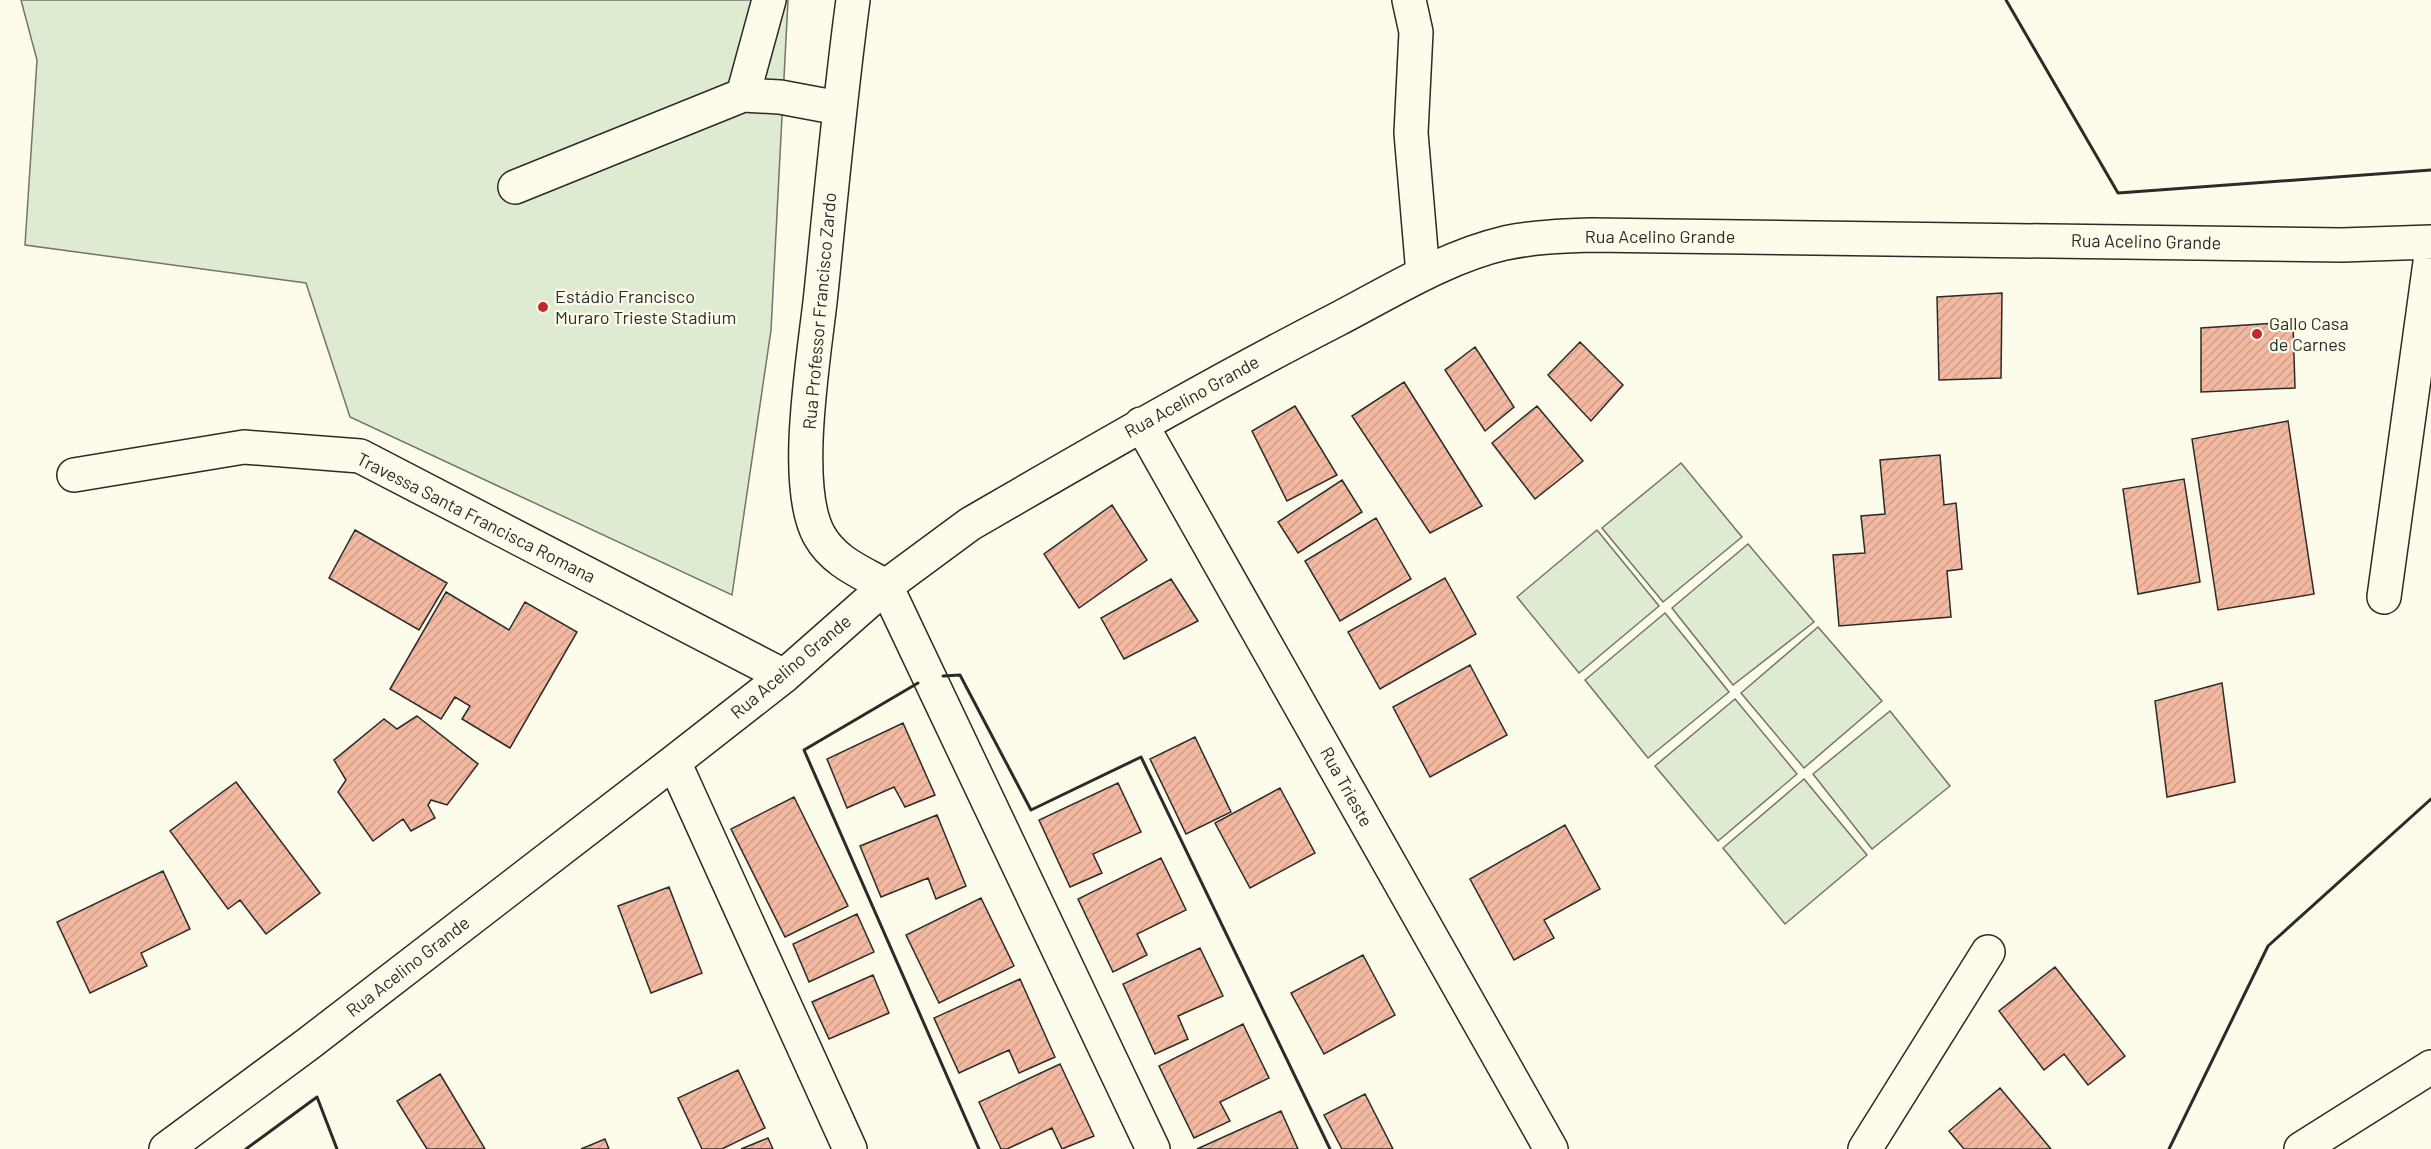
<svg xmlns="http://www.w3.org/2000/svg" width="2431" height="1149" font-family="Barlow,sans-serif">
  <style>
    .pitch { fill: #deebd1; stroke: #74746e; stroke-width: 1.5 }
    .building { fill: url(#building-hatch); stroke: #2b2b2b; stroke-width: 1.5 }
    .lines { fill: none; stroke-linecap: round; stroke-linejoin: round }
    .minor-casing { stroke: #2b2b2b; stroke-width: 36 }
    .minor { stroke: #fdfbea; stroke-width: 33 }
    .wall { stroke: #2b2b2b; stroke-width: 3 }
    .poi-dot { fill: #c62828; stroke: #fdfbea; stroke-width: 2 }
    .labels { text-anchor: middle; stroke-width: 4.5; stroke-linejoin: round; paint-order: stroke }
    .street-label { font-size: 18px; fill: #2b2b2b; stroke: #fdfbea }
    .poi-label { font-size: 18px; fill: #2b2b2b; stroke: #fdfbea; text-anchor: start }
  </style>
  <defs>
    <pattern id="building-hatch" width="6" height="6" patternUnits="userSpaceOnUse" patternTransform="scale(1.5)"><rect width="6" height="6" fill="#f2b8a0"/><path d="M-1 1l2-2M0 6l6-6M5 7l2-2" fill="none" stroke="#d09e8a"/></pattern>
  </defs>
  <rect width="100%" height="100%" fill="#fdfbea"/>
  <path class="pitch" d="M21,0H788L771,330L732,595L350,417L306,283L25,245L37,60Z
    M1681,463L1742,537L1663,602L1602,528Z
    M1597,530L1659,606L1579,673L1517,597Z
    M1748,544L1814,622L1733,685L1672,608Z
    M1665,613L1729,692L1648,758L1585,680Z
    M1818,627L1882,701L1804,768L1741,693Z
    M1735,699L1797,774L1718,841L1655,766Z
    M1890,711L1950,786L1872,849L1813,774Z
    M1804,779L1867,855L1785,924L1723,848Z"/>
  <path class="building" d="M2002,293L2001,378L1939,380L1937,297Z
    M2293,322L2295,388L2201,392V328Z
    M1580,342L1623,385L1591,421L1548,375Z
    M1475,347L1514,407L1485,431L1445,370Z
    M1404,382L1482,506L1430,533L1352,416Z
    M1295,406L1337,475L1287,501L1252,431Z
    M1537,406L1583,461L1535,499L1492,443Z
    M2288,421L2314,594L2218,610L2192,439Z
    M1940,455L1944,505L1956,503L1962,569L1947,571L1951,617L1839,626L1833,555L1865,553L1861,516L1885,514L1880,460Z
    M2184,479L2200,582L2138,594L2123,489Z
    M1342,480L1362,512L1298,553L1278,522Z
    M1112,505L1147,560L1079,608L1044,554Z
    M1376,518L1411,579L1340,621L1305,561Z
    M355,530L447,583L419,630L329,578Z
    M1445,578L1476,634L1380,689L1348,632Z
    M1171,579L1198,621L1124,659L1101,618Z
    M446,592L509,630L525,602L577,632L510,748L462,719L470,706L455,697L441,719L390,689Z
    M1470,665L1507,735L1430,777L1393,707Z
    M2222,683L2235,782L2167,797L2155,701Z
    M417,716L478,764L447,805L431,800L428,805L435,818L411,831L403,819L373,841L338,792L346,780L334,760L384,719L397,729Z
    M903,723L935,795L905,807L894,787L847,808L827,759Z
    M1195,737L1231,812L1186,834L1150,759Z
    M236,782L320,893L266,934L240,900L228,909L170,831Z
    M1118,783L1141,832L1093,854L1102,873L1070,887L1039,820Z
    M1280,788L1315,853L1250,888L1215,823Z
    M794,797L848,906L785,937L731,829Z
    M937,815L966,886L936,899L928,878L881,897L860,846Z
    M1565,825L1600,889L1544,920L1554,938L1514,960L1470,879Z
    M1161,858L1186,910L1137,934L1147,955L1113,972L1078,899Z
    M163,871L190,929L141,953L147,966L90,993L57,922Z
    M669,887L702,973L651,993L618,906Z
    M981,898L1014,966L939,1003L906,935Z
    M857,914L874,952L809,982L793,944Z
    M1200,948L1223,996L1178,1016L1188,1039L1155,1054L1123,984Z
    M1363,955L1395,1015L1324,1054L1291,993Z
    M2055,967L2125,1056L2088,1085L2064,1054L2044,1070L1999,1011Z
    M873,975L889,1013L829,1039L812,1002Z
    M1020,979L1055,1057L1019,1073L1009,1050L959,1073L934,1018Z
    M1243,1024L1269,1078L1220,1102L1230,1121L1194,1138L1159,1066Z
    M1060,1064L1094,1136L1062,1149L1052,1128L1007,1149H1001L979,1102Z
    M738,1070L765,1128L722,1149H702L678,1098Z
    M440,1074L485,1149H427L397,1101Z
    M2000,1088L2051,1149H1964L1949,1131Z
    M1365,1094L1393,1149H1342L1324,1115Z
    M1281,1111L1298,1149H1197Z
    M768,1138L773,1149H741Z
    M605,1139L609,1149H581Z"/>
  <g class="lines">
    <defs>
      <path id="minor" d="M853,0C840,97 831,195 821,293C815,352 791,484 819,535C834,562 861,572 886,586L1153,1149
        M1409,0L1416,32L1411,133L1423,274
        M743,95L769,0
        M515,187L743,95L780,97L839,108
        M1141,424L1551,1149
        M74,475L244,447L360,456L784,676
        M2384,597L2431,255
        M674,762L850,1149
        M166,1149L308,1044L674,762L784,676L886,586L970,524C1091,454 1211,384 1336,320C1390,292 1445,257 1505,243C1534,237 1563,236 1591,235L2342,245L2431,242
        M1865,1149L1988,952
        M2301,1149L2431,1067"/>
    </defs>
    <use href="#minor" class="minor-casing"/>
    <use href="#minor" class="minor"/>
    <path class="wall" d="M2006,0L2118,193L2431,170
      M943,676L960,675L1031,810L1141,757L1330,1149
      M918,683L804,750L979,1149
      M246,1149L317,1097L337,1149
      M2169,1149L2268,946L2431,799"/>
  </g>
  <g class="poi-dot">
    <circle cx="543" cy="307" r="6"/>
    <circle cx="2257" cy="334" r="6"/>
  </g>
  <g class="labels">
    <g class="street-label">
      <text x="1660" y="243">Rua Acelino Grande</text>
      <text transform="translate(2146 242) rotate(1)" y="6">Rua Acelino Grande</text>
      <text transform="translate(820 311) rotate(-85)" y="6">Rua Professor Francisco Zardo</text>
      <text transform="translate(1192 397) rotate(-29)" y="6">Rua Acelino Grande</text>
      <text transform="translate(476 518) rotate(27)" y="6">Travessa Santa Francisca Romana</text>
      <text transform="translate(791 667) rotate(-40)" y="6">Rua Acelino Grande</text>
      <text transform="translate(1346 787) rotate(61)" y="6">Rua Trieste</text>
      <text transform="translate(408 967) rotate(-38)" y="6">Rua Acelino Grande</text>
    </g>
    <g class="poi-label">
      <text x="555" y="303">Estádio Francisco<tspan x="555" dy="21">Muraro Trieste Stadium</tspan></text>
      <text x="2269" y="330">Gallo Casa<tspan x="2269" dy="21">de Carnes</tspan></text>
    </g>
  </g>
</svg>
